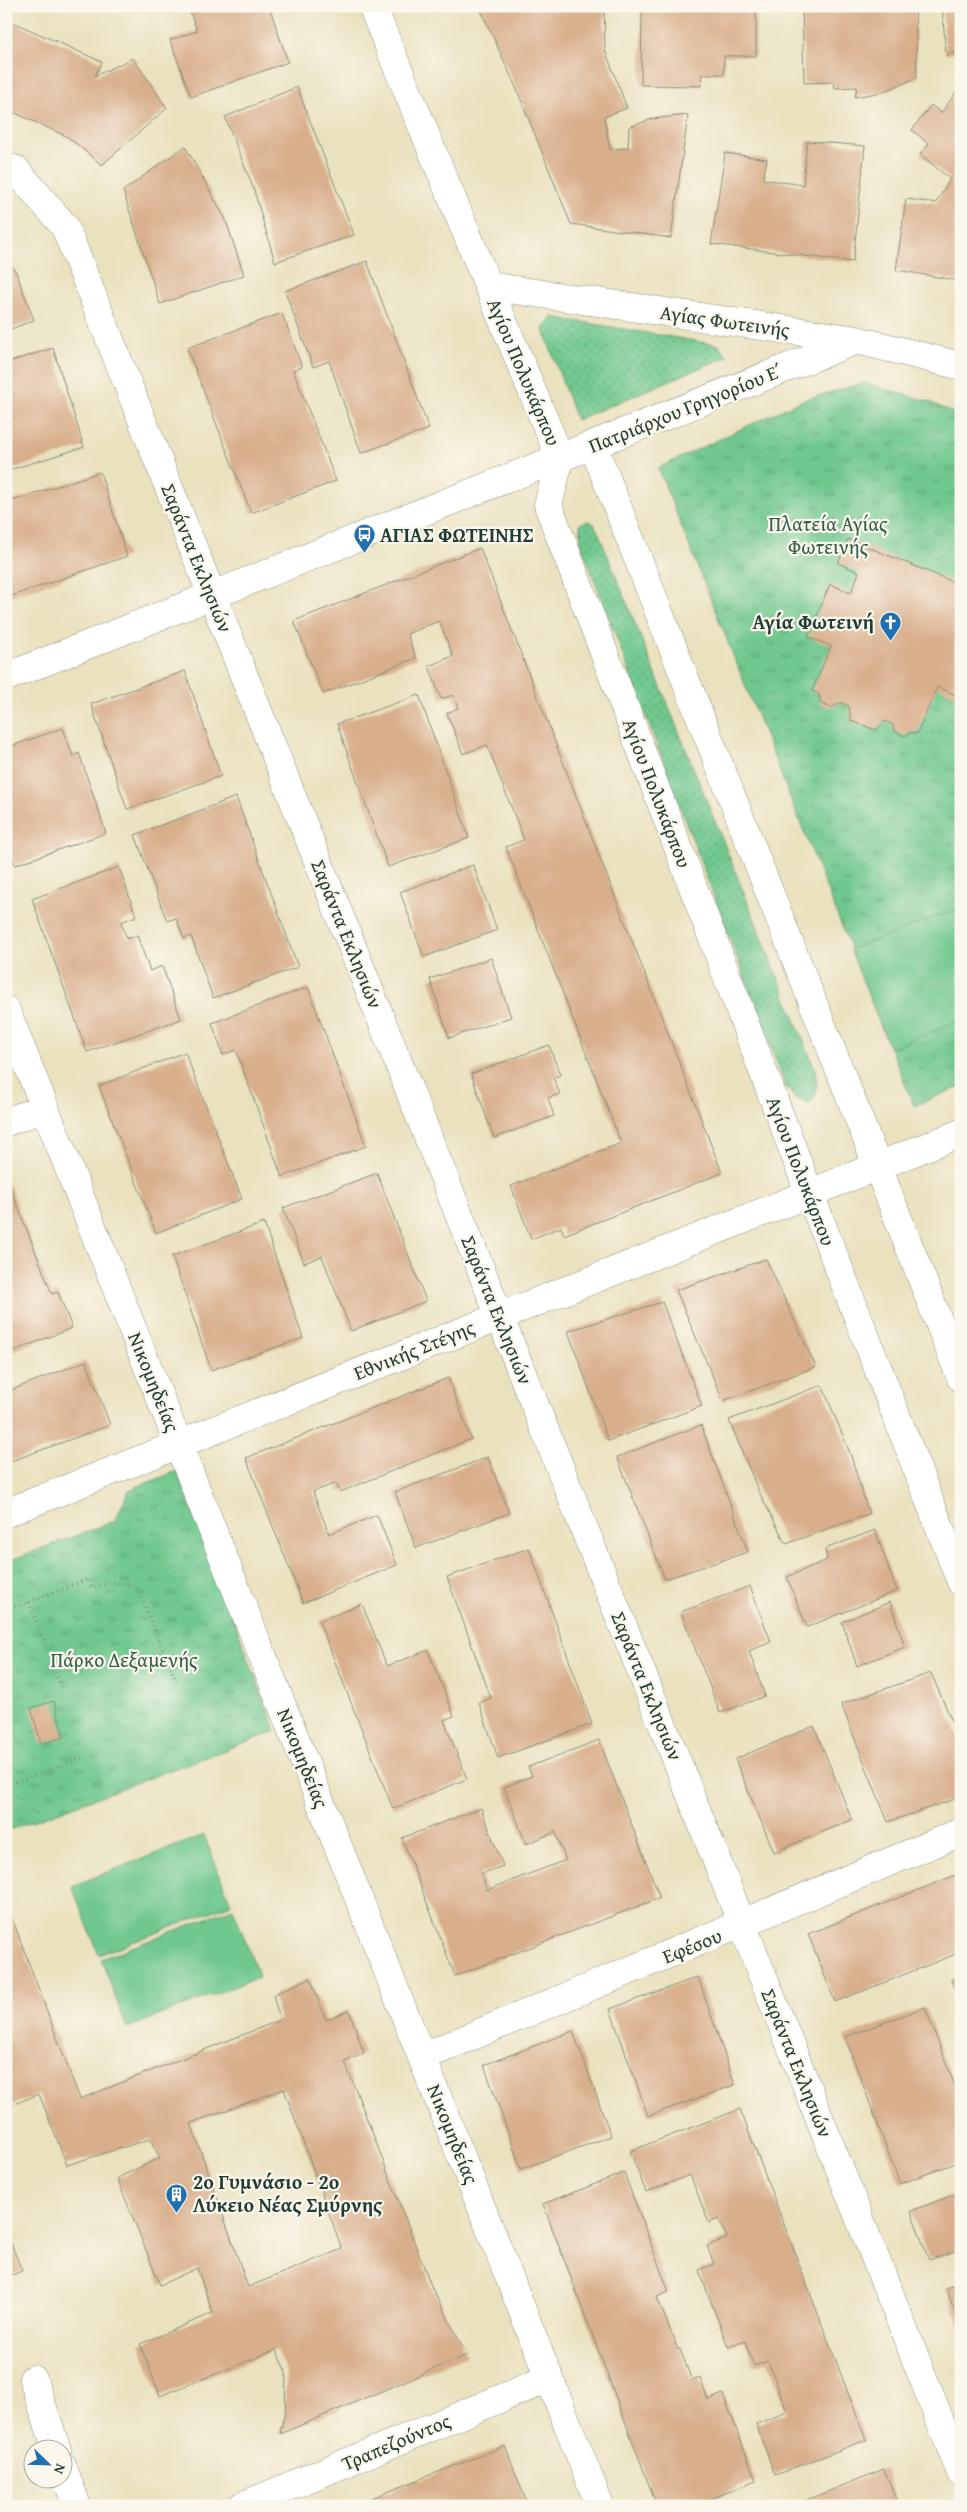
<svg xmlns="http://www.w3.org/2000/svg" width="967" height="2512" font-family="'Gentium Book Plus',serif">
  <style>
    .grass { fill: url(#grass-dots); stroke: #488261 }
    .park { fill: url(#park-tufts); stroke: #488261 }
    .garden { fill: #70c88e; stroke: #488261 }
    .building { fill: #d8ae8b; fill-rule: evenodd }
    .lines { fill: none; stroke-linecap: round; stroke-linejoin: round }
    .minor-casing { stroke: #848f79; stroke-width: 29 }
    .path { stroke: #848f79; stroke-width: 3; stroke-dasharray: 1 4; stroke-linecap: butt }
    .minor { stroke: #fff; stroke-width: 28 }
    .labels { text-anchor: middle; stroke-width: 4.5; stroke-linejoin: round; paint-order: stroke }
    .street-label { font-size: 20px; fill: #1f3d34; stroke: #fbf7ec }
    .park-label { font-size: 20px; fill: #33604a; stroke: #fbf7ec }
    .poi-label { font-size: 20px; font-weight: bold; fill: #1f3d34; stroke: #fbf7ec; text-anchor: start }
  </style>
  <defs>
    <pattern id="grass-dots" width="8" height="8" patternUnits="userSpaceOnUse" patternTransform="scale(1.25)"><rect width="8" height="8" fill="#70c88e"/><path d="M2 2h.1M6 6h.1" fill="none" stroke="#5ba475" stroke-width="1.8" stroke-linecap="round"/></pattern>
    <pattern id="park-tufts" width="24" height="20" patternUnits="userSpaceOnUse" patternTransform="scale(1.25)"><rect width="24" height="20" fill="#70c88e"/><path d="M3 7l-1-3M5 7V3M7 7l1-3M15 17l-1-3M17 17v-4M19 17l1-3" fill="none" stroke="#5ba475"/></pattern>
  </defs>
  <rect width="100%" height="100%" fill="#fbf7ec"/>
  <filter id="ink" filterUnits="userSpaceOnUse"><feTurbulence type="fractalNoise" baseFrequency=".02" numOctaves="2"/><feDisplacementMap in="SourceGraphic" scale="10" xChannelSelector="R" yChannelSelector="G"/><feConvolveMatrix kernelMatrix="1 2 1 2 8 2 1 2 1" color-interpolation-filters="sRGB"/></filter>
  <filter id="wash" filterUnits="userSpaceOnUse"><feTurbulence type="fractalNoise" baseFrequency=".0096" numOctaves="4" result="noise"/><feDisplacementMap in="SourceGraphic" scale="20" xChannelSelector="R" yChannelSelector="G"/><feGaussianBlur stdDeviation="1.12" result="paint"/><feColorMatrix in="noise" values="0 0 0 0 0 0 0 0 0 0 0 0 0 0 0 0 0 1.4 0 .05"/><feComposite in="paint" operator="in"/></filter>
  <g filter="url(#wash)">
    <rect width="100%" height="100%" fill="#eae1be"/>
    <path class="grass" d="M552,317L719,345L728,356L576,420L543,328Z
      M588,521L594,524L599,534L815,1069C817,1082 820,1097 807,1104L795,1098L786,1087L581,544L580,524Z"/>
    <path class="park" d="M864,383L930,402L961,417V1086L914,1106L658,468L803,400Z
      M177,1471L276,1731L6,1831V1562L115,1521L129,1490Z"/>
    <path class="garden" d="M961,908V1019L890,1049L850,949Z
      M204,1835L231,1904L99,1955L72,1886Z
      M233,1908L259,1977L127,2028L101,1959Z"/>
    <g id="blocks">
      <path class="building" d="M188,6H269L288,62L191,97L170,40L197,31Z
        M479,6H604L605,50L627,108L604,117L610,149L628,148L629,127L652,119L688,115L671,238L571,224L515,85Z
        M642,6H756V56H724V74H702L701,86L641,85Z
        M802,6H915L917,78L882,92L855,97L857,87L835,88L834,82L804,83Z
        M942,6H961V51L946,55Z
        M6,19L102,62L95,76L133,58L167,108L102,165L68,137L6,109Z
        M297,87L354,235L275,262L254,190L225,117Z
        M957,91L961,94V281L896,270L906,199L936,203L950,179L920,154L929,144L912,130L931,105L941,113Z
        M807,141L865,146L853,262L711,244L725,153L767,159L763,179L803,185Z
        M185,146L225,218L244,275L160,304L123,191Z
        M6,260L16,272L34,320L6,331Z
        M367,261L429,429L361,453L329,361L313,367L285,291Z
        M282,313L302,367L293,370L336,481L251,513L187,348Z
        M53,348L84,447L6,471V363Z
        M100,472L127,556L6,598V503Z
        M848,539L961,585V626L957,634L961,636V682L956,695L937,687L917,734L911,732L905,736L894,731L893,725L885,721L876,730L851,721L849,706L841,703L831,708L820,703L819,694L812,691L831,646L808,637L830,584L851,593L859,572L838,563Z
        M480,548L722,1173L564,1235L561,1227L531,1239L511,1186L621,1143L506,847L524,840L487,745L463,754L447,713L458,708L453,695L441,699L429,666L453,656L439,621L407,634L416,658L323,694L294,621Z
        M185,671L221,776L127,809L91,704Z
        M419,695L469,838L388,867L337,724Z
        M63,728L73,756L79,753L106,833L15,865L6,840V748Z
        M236,797L298,967L213,998L191,936L184,939L176,918L167,921L135,835Z
        M473,865L497,930L424,957L400,892Z
        M119,867L136,916L121,922L127,939L137,935L150,971L162,966L181,1019L87,1052L32,899Z
        M491,958L511,1017L449,1038L430,979Z
        M308,987L366,1146L282,1177L236,1050L223,1055L212,1023Z
        M549,1045L560,1075L553,1078L560,1094L548,1098L554,1116L494,1138L471,1074Z
        M185,1052L242,1199L156,1233L99,1086Z
        M377,1173L426,1301L351,1331L322,1256L304,1263L283,1208Z
        M9,1184L52,1294L58,1292L72,1328L6,1354V1186Z
        M264,1223L303,1338L211,1370L172,1256Z
        M766,1259L816,1367L723,1401L676,1290Z
        M662,1302L702,1406L608,1441L568,1331Z
        M86,1361L110,1425L6,1463V1392Z
        M448,1378L471,1439L340,1492L336,1483L313,1492L329,1534L377,1515L397,1565L303,1603L246,1458Z
        M822,1385L850,1453L869,1514L786,1544L759,1492L729,1420Z
        M701,1425L748,1552L665,1579L617,1457Z
        M488,1457L509,1513L416,1548L395,1492Z
        M875,1530L897,1591L807,1627L787,1577L827,1560L825,1549Z
        M529,1548L592,1724L498,1758L479,1703L491,1698L447,1577Z
        M750,1586L771,1642L749,1651L765,1696L720,1713L681,1612Z
        M890,1602L905,1647L857,1666L842,1622Z
        M362,1604L387,1666L428,1650L454,1716L444,1720L467,1779L393,1809L319,1621Z
        M931,1673L961,1742V1797L888,1822L841,1704Z
        M54,1701L64,1737L41,1744L31,1708Z
        M814,1726L852,1820L774,1852L735,1759Z
        M599,1740L660,1898L455,1976L402,1838L481,1808L503,1866L481,1874L487,1890L566,1860L555,1832L526,1844L504,1787L532,1776L528,1767Z
        M961,1873V1952L835,2002L808,1934Z
        M6,1902L80,2099L280,2020L273,1995L310,1978L326,2020L349,2010L364,2053L345,2062L432,2288L467,2355L280,2434L285,2411L286,2372L276,2350L160,2396L140,2344L213,2313L197,2268L160,2285L117,2178L160,2158L150,2139L67,2165L39,2094L7,2107ZM284,2089L342,2249L248,2287L191,2123Z
        M961,1976V2005L951,1980Z
        M698,1977L735,2085L648,2116L610,2009Z
        M925,2007L961,2102V2161L900,2184L845,2037Z
        M573,2031L611,2136L521,2169L484,2065Z
        M740,2109L866,2440L775,2475L756,2424L787,2412L768,2361L754,2366L745,2341L728,2347L699,2270L714,2264L707,2246L727,2238L719,2219L709,2223L690,2175L646,2192L630,2151Z
        M624,2173L669,2292L657,2297L678,2350L680,2349L692,2381L700,2378L708,2400L723,2394L756,2481L693,2506H657L543,2204Z
        M961,2192V2249L929,2260L911,2211Z
        M6,2231L22,2271L6,2277Z
        M961,2282V2328L946,2288Z
        M505,2446L528,2506H351L423,2478Z
        M884,2469L899,2506H792Z"/>
    </g>
  </g>
  <g filter="url(#ink)">
    <use href="#blocks" fill-opacity="0" stroke="#848f79" stroke-width="1"/>
    <g class="lines">
      <defs>
        <path id="minor" d="M372,6L560,458L548,505L799,1166L961,1582
          M6,167L16,170L65,227L961,2473
          M488,286L857,340L961,366
          M593,445L961,1378
          M6,677L857,340
          M6,1010L600,2506
          M6,1122L45,1108
          M6,1513L961,1133
          M422,2057L961,1832
          M33,2379L57,2450
          M62,2465L77,2506
          M242,2506L550,2378"/>
      </defs>
      <use href="#minor" class="minor-casing"/>
      <path class="path" d="M29,1602L62,1689
        M6,1611L88,1579L92,1588C110,1582 121,1579 138,1589L176,1681
        M6,1786L85,1757"/>
      <use href="#minor" class="minor"/>
    </g>
  </g>
  <defs>
    <symbol id="bus-pin" viewBox="-11 -11 22 30"><path d="M0 17L-7.5 6A9.5 9.5 0 1 1 7.5 6Z" fill="#1f6fb2" stroke="#fbf7ec"/><path d="M-5-6H5V4H4V6H2V4H-2V6H-4V4H-5ZM-3.5-4V0h7V-4ZM-3.5 1.2v1.5H-2V1.2ZM2 1.2v1.5H3.5V1.2Z" fill="#fff"/></symbol>
    <symbol id="church-pin" viewBox="-11 -11 22 30"><path d="M0 17L-7.5 6A9.5 9.5 0 1 1 7.5 6Z" fill="#1f6fb2" stroke="#fbf7ec"/><path d="M-1.2-6h2.4v3.5h3.3v2.4h-3.3V6h-2.4V-.1h-3.3v-2.4h3.3Z" fill="#fff"/></symbol>
    <symbol id="building-pin" viewBox="-11 -11 22 30"><path d="M0 17L-7.5 6A9.5 9.5 0 1 1 7.5 6Z" fill="#1f6fb2" stroke="#fbf7ec"/><path d="M-4-6H4V6H1V3H-1V6H-4ZM-2.5-4.3h1.7v1.8h-1.7ZM.8-4.3h1.7v1.8H.8ZM-2.5-1h1.7V.8h-1.7ZM.8-1h1.7V.8H.8Z" fill="#fff"/></symbol>
  </defs>
  <g fill-rule="evenodd">
    <use href="#bus-pin" x="352" y="522" width="25" height="34"/>
    <use href="#church-pin" x="878" y="610" width="25" height="34"/>
    <use href="#building-pin" x="164" y="2182" width="25" height="34"/>
  </g>
  <g class="labels">
    <g class="street-label">
      <text transform="translate(725 321) rotate(8)" y="7">Αγίας Φωτεινής</text>
      <text transform="translate(524 372) rotate(67)" y="7">Αγίου Πολυκάρπου</text>
      <text transform="translate(683 409) rotate(-22)" y="7">Πατριάρχου Γρηγορίου Ε΄</text>
      <text transform="translate(197 558) rotate(68)" y="7">Σαράντα Εκλησιών</text>
      <text transform="translate(657 793) rotate(69)" y="7">Αγίου Πολυκάρπου</text>
      <text transform="translate(347 934) rotate(68)" y="7">Σαράντα Εκλησιών</text>
      <text transform="translate(801 1171) rotate(69)" y="7">Αγίου Πολυκάρπου</text>
      <text transform="translate(497 1310) rotate(68)" y="7">Σαράντα Εκλησιών</text>
      <text transform="translate(414 1350) rotate(-22)" y="7">Εθνικής Στέγης</text>
      <text transform="translate(154 1382) rotate(68)" y="7">Νικομηδείας</text>
      <text transform="translate(647 1686) rotate(68)" y="7">Σαράντα Εκλησιών</text>
      <text transform="translate(303 1758) rotate(68)" y="7">Νικομηδείας</text>
      <text transform="translate(692 1946) rotate(-22)" y="7">Εφέσου</text>
      <text transform="translate(797 2063) rotate(68)" y="7">Σαράντα Εκλησιών</text>
      <text transform="translate(453 2134) rotate(68)" y="7">Νικομηδείας</text>
      <text transform="translate(396 2442) rotate(-23)" y="7">Τραπεζούντος</text>
    </g>
    <g class="park-label">
      <text x="828" y="531">Πλατεία Αγίας<tspan x="828" dy="23">Φωτεινής</tspan></text>
      <text x="124" y="1667">Πάρκο Δεξαμενής</text>
    </g>
    <g class="poi-label">
      <text x="380" y="542">ΑΓΙΑΣ ΦΩΤΕΙΝΗΣ</text>
      <text x="874" y="629" text-anchor="end">Αγία Φωτεινή</text>
      <text x="193" y="2189">2ο Γυμνάσιο - 2ο<tspan x="193" dy="23">Λύκειο Νέας Σμύρνης</tspan></text>
    </g>
  </g>
  <rect width="967" height="2512" fill="none" stroke="#fbf7ec" stroke-width="25"/>
  <g transform="translate(48 2464) rotate(113)"><circle r="24" fill="#fbf7ec" stroke="#a3ada2"/>
  <path d="M0-4L9 19L0 12L-9 19Z" fill="#1f6fb2"/>
  <text y="-8" font-size="14" font-weight="bold" text-anchor="middle" fill="#1f3d34">N</text>
  </g>
</svg>
